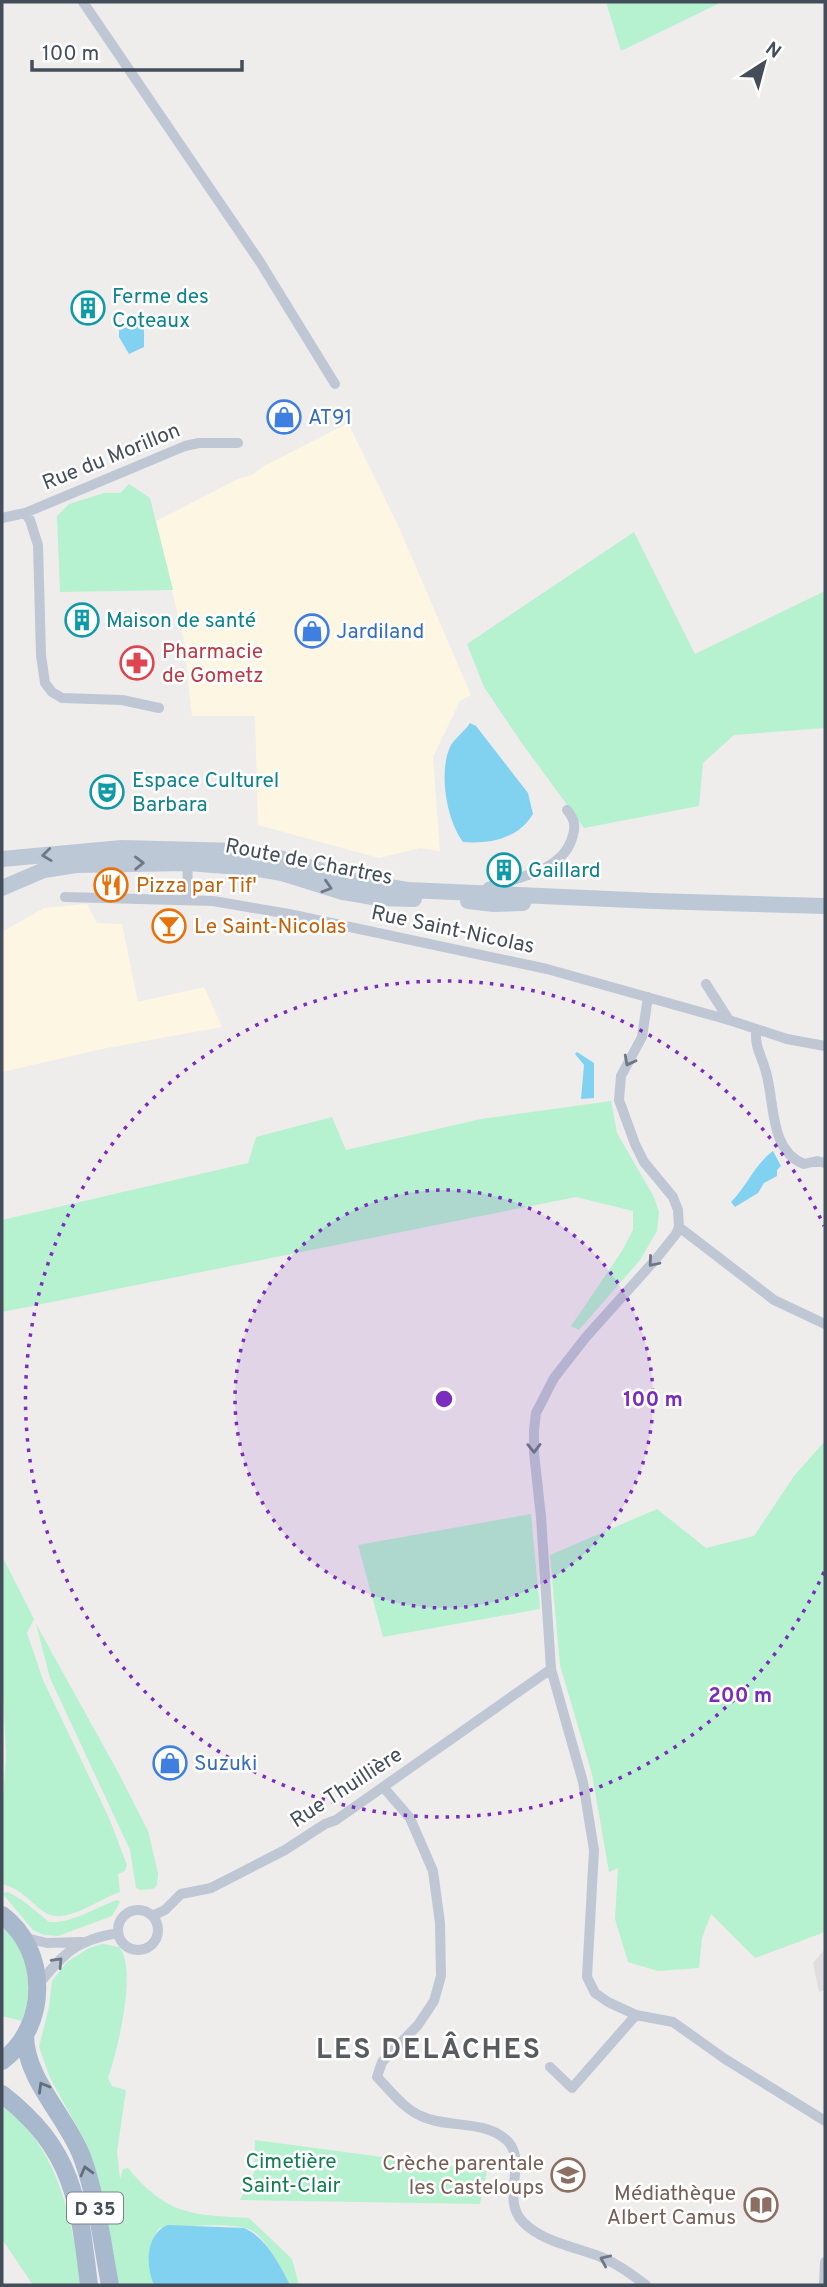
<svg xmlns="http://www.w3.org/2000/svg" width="827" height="2287" font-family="Overpass,sans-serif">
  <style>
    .commercial { fill: #fcf6e2 }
    .education { fill: #e0ddde }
    .green { fill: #b6f1d0 }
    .water { fill: #81d2f0 }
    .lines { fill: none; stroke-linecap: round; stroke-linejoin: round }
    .street { stroke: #bec7d3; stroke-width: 10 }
    .secondary { stroke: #bdc8d7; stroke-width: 16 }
    .primary { stroke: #a9b9cd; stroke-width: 18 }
    .oneway { stroke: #6e7986 }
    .oneway2 { stroke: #6e7884 }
    .oneway3 { stroke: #626e7c }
    .ring { fill: none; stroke: #7b2cbf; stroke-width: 3.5; stroke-dasharray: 3.5 7 }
    .labels { text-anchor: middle; stroke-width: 5; stroke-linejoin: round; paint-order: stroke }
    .shield { fill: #fff; stroke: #7b838c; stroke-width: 2 }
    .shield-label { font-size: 19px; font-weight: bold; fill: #434e5a }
    .culture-label { font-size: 21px; fill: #0d838f; stroke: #fff; text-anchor: start }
    .shop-label { font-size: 21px; fill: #366cbe; stroke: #fff; text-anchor: start }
    .street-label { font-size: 21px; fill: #434e5a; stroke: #fff }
    .health-label { font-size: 21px; fill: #be3a42; stroke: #fff; text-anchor: start }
    .food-label { font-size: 21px; fill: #c56008; stroke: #fff; text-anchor: start }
    .park-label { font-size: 21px; fill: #117e4f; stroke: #fff }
    .education-label { font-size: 21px; fill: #785e54; stroke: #fff; text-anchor: end }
    .district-label { font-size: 28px; font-weight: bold; letter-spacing: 2px; fill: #585c61; stroke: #fff }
    .centre { fill: #7b2cbf; stroke: #fff; stroke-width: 3.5 }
    .ring-label { font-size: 21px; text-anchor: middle; font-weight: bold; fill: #7b2cbf; stroke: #fff; stroke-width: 5; stroke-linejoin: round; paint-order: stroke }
  </style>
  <rect width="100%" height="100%" fill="#efecec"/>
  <path class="commercial" d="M348,423L397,523L471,695L460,701L433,757L440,851L420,848L379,858L258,825L255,716H192L184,642L156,521L238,479L252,475L264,466Z
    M87,904L97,923L122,924L138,1002L204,987L222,1027L107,1048L2,1072V932L44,908Z"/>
  <path class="education" d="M825,1949V1990L819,1992L813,1963Z"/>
  <path class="green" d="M606,2H722L621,51Z
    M129,484L150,498L173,590L60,592L57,516L69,504L104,493H120Z
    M634,532L695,654L825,591V728L734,735L703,763L699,806L584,828L521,742L484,687L467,644Z
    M611,1101L617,1133L654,1197L659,1212L657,1231L640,1260L579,1330L571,1326L622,1251L633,1230V1211L576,1197L2,1312V1220L248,1163L256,1137L332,1117L346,1150L481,1119Z
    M825,1441V1932L755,1958L711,1914L702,1938L699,1968L658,1971L628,1962L615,1919L618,1868L609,1872L592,1774L560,1665L550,1555L657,1509L706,1548L754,1536L794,1476Z
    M531,1514L540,1609L383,1637L358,1545Z
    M2,1556L34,1619L27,1633L43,1680L109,1818L127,1865L125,1871L118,1874L120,1892C100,1898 63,1928 43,1911C28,1900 21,1889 2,1884V1810L6,1756L2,1670Z
    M36,1624L118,1772L148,1831L158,1873L157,1885L153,1889L140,1890L136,1888L130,1850L50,1678Z
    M8,1892L22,1900L49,1922C75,1923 93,1908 117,1900L120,1902L112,1916L58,1936L44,1935L33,1930L2,1893Z
    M2,1926C29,1952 34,1987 22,2021L2,2016Z
    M103,1944L119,1947C138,1967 117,2053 108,2078L112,2086L126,2090L117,2152L120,2179L123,2169L128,2168C167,2215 191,2215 249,2218L292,2259L299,2285H290C283,2271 266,2239 253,2231C236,2221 180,2227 159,2228C148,2244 146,2267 154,2285H116L93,2164L84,2139L50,2078L39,2047L49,2007L52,1981L67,1962L89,1948Z
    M2,2106C60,2148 71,2219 82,2285H33L2,2239Z
    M255,2140L487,2171L480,2204L240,2200L254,2173Z"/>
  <path class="water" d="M137,323L144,325V347L129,354L119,337V330Z
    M470,723L476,726L528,793L533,814C518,839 490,844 463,842C446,819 438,770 451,745C456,737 465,731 470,723Z
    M577,1052L594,1063V1098L581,1099L584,1065L575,1054Z
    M773,1151L781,1166L777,1170V1176L764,1183L758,1193L735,1207L731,1202C747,1186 755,1164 773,1151Z
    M168,2225L244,2228C266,2237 280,2265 290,2285H154C145,2266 146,2233 168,2225Z"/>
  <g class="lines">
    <path class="street" d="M83,2L260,262L335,384
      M25,513L30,520L38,545L41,655L45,683L52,692L62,698L122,700L159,708
      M2,518L25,513L185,446L199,443H238
      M482,896L488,887C518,877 564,872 573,835C576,824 574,819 567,810
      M65,897L213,901L289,914L547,969L729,1020L787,1039L825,1046
      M187,900L188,857
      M706,984L729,1020
      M648,997L642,1037L621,1076L619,1100L635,1144L644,1162L673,1197L678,1210L679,1227L676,1234L656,1259L586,1337L554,1378L536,1413L534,1430V1453L541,1517L551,1669L583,1782L594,1850L587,1977L595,1993L608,2002L636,2015L673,2022L725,2059L825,2121
      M756,1029C755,1050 761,1053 766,1072C775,1103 769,1150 804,1164L817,1161L825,1163
      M679,1227L774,1300L825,1324
      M384,1788L410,1818L433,1871L440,1923L441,1976L434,2001L418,2025L382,2062L377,2077C390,2090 404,2109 421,2116C446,2128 481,2120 504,2138C531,2158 499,2198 523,2222C542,2242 576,2247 601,2257C618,2264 631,2274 646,2285
      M118 1930a20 20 0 1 1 40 0a20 20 0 1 1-40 0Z
      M152,1916L165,1910L181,1894L211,1888L285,1850L325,1824L336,1820L551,1669
      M22,1937L47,1943L81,1942
      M38,1985C64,1953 76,1940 118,1933
      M550,2067L572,2088L636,2015
      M824,2285L825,2262"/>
    <path class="secondary" d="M2,859L122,848L238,851L279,858L357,882L408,890L654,901L825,906
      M2,888L44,870L76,865L188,863L252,868L282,873L343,892L379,898L414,899
      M468,901L494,904L523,903"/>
    <path class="primary" d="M2,1915C49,1950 49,2026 2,2061
      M25,2035C25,2079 67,2117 82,2157C97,2198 102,2243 110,2285
      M2,2094C73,2149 79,2201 89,2285"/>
  </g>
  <defs><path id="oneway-chevron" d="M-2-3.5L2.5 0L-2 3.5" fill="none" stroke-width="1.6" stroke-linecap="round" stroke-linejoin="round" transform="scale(1.75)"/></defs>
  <g class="oneway">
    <use href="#oneway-chevron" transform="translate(47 855) rotate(173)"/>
    <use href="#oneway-chevron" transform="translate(139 863) rotate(-1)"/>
    <use href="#oneway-chevron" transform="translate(327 887) rotate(17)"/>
  </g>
  <g class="oneway2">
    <use href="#oneway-chevron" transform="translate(629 1061) rotate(118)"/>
    <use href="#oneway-chevron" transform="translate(653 1262) rotate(130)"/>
    <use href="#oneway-chevron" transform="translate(534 1448) rotate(89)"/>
    <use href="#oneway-chevron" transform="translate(58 1962) rotate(-47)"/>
    <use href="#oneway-chevron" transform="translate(605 2260) rotate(-156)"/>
  </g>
  <g class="oneway3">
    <use href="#oneway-chevron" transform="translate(43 2087) rotate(-120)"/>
    <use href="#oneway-chevron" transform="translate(86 2171) rotate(-105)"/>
  </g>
  <circle cx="444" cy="1399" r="209" fill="#7b2cbf" fill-opacity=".12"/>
  <g class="ring">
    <circle cx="444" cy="1399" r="209"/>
    <path d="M824 1572A418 418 0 1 1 824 1226"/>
  </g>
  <defs>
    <symbol id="building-ring" viewBox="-11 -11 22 22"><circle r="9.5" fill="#fff" stroke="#0f9aa8" stroke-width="1.5"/><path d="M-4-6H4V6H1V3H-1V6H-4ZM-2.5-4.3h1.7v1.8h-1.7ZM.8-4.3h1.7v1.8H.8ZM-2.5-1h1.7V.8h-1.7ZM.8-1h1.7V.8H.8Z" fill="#0f9aa8"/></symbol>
    <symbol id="shop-ring" viewBox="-11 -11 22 22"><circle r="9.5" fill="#fff" stroke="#3f7fe0" stroke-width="1.5"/><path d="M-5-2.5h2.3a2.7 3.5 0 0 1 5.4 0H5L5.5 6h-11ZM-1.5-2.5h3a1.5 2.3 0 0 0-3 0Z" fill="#3f7fe0"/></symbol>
    <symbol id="pharmacy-ring" viewBox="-11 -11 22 22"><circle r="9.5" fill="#fff" stroke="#e0444e" stroke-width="1.5"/><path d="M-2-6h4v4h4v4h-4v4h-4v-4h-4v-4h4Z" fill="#e0444e"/></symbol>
    <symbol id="theatre-ring" viewBox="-11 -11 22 22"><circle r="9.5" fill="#fff" stroke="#0f9aa8" stroke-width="1.5"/><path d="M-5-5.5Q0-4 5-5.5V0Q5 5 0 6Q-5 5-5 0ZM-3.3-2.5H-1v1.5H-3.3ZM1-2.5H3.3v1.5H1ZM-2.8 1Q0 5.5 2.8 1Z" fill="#0f9aa8"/></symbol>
    <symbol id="restaurant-ring" viewBox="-11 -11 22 22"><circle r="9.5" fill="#fff" stroke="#e8710a" stroke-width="1.5"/><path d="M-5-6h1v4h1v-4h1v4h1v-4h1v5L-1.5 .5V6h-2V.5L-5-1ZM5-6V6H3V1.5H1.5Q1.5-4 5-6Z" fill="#e8710a"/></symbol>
    <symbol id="bar-ring" viewBox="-11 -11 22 22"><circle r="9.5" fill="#fff" stroke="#e8710a" stroke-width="1.5"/><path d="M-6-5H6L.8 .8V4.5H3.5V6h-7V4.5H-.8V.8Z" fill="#e8710a"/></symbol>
    <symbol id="school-ring" viewBox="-11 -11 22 22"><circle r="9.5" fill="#fff" stroke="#8d6e63" stroke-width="1.5"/><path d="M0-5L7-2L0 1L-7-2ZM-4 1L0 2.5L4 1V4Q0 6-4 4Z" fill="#8d6e63"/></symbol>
    <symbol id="library-ring" viewBox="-11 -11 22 22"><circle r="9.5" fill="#fff" stroke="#8d6e63" stroke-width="1.5"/><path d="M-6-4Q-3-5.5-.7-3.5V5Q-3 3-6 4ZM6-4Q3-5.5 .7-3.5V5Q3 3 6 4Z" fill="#8d6e63"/></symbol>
  </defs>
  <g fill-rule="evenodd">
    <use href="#building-ring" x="69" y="289" width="38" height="38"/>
    <use href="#shop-ring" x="265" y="398" width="38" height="38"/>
    <use href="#building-ring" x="63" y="601" width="38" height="38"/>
    <use href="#shop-ring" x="293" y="612" width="38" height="38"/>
    <use href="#pharmacy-ring" x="118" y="644" width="38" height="38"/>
    <use href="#theatre-ring" x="88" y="773" width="38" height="38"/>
    <use href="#building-ring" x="485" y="851" width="38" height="38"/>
    <use href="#restaurant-ring" x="92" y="866" width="38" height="38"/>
    <use href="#bar-ring" x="150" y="907" width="38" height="38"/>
    <use href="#shop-ring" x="151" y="1744" width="38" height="38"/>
    <use href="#school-ring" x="549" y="2156" width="38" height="38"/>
    <use href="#library-ring" x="742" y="2186" width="38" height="38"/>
  </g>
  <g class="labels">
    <rect class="shield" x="67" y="2192.5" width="56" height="31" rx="5"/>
    <g class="shield-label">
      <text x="95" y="2215">D 35</text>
    </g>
    <g class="culture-label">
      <text x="112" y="303">Ferme des<tspan x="112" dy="24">Coteaux</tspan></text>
      <text x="106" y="627">Maison de santé</text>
      <text x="132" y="787">Espace Culturel<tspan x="132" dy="24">Barbara</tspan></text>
      <text x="528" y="877">Gaillard</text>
    </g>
    <g class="shop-label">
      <text x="308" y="424">AT91</text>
      <text x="336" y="638">Jardiland</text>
      <text x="194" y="1770">Suzuki</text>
    </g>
    <g class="street-label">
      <text transform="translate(111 456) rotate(-22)" y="7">Rue du Morillon</text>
      <text transform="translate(309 861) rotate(11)" y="7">Route de Chartres</text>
      <text transform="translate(453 929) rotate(12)" y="7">Rue Saint-Nicolas</text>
      <text transform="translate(346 1787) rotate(-33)" y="7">Rue Thuillière</text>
    </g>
    <g class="health-label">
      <text x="162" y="658">Pharmacie<tspan x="162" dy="24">de Gometz</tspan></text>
    </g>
    <g class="food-label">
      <text x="136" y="892">Pizza par Tif'</text>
      <text x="194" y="933">Le Saint-Nicolas</text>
    </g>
    <g class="park-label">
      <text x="291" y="2168">Cimetière<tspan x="291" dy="24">Saint-Clair</tspan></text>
    </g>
    <g class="education-label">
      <text x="544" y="2170">Crèche parentale<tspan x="544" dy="24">les Casteloups</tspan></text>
      <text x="736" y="2200">Médiathèque<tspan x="736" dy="24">Albert Camus</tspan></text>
    </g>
    <g class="district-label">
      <text x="429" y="2058">LES DELÂCHES</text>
    </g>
  </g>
  <circle cx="444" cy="1399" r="10" class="centre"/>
  <g class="ring-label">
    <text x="653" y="1406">100 m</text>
    <text x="740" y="1702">200 m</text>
  </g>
  <rect width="827" height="2287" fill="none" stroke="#434e5a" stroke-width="7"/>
  <g transform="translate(764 63) rotate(36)" stroke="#ffffff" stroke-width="5" paint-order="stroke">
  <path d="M0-5L12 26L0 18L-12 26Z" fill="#434e5a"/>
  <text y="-10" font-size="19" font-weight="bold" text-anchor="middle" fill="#434e5a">N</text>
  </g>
  <path d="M32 60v10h210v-10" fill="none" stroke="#434e5a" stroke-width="3.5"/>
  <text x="42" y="60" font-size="21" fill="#434e5a" stroke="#ffffff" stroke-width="5" paint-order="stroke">100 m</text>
</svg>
